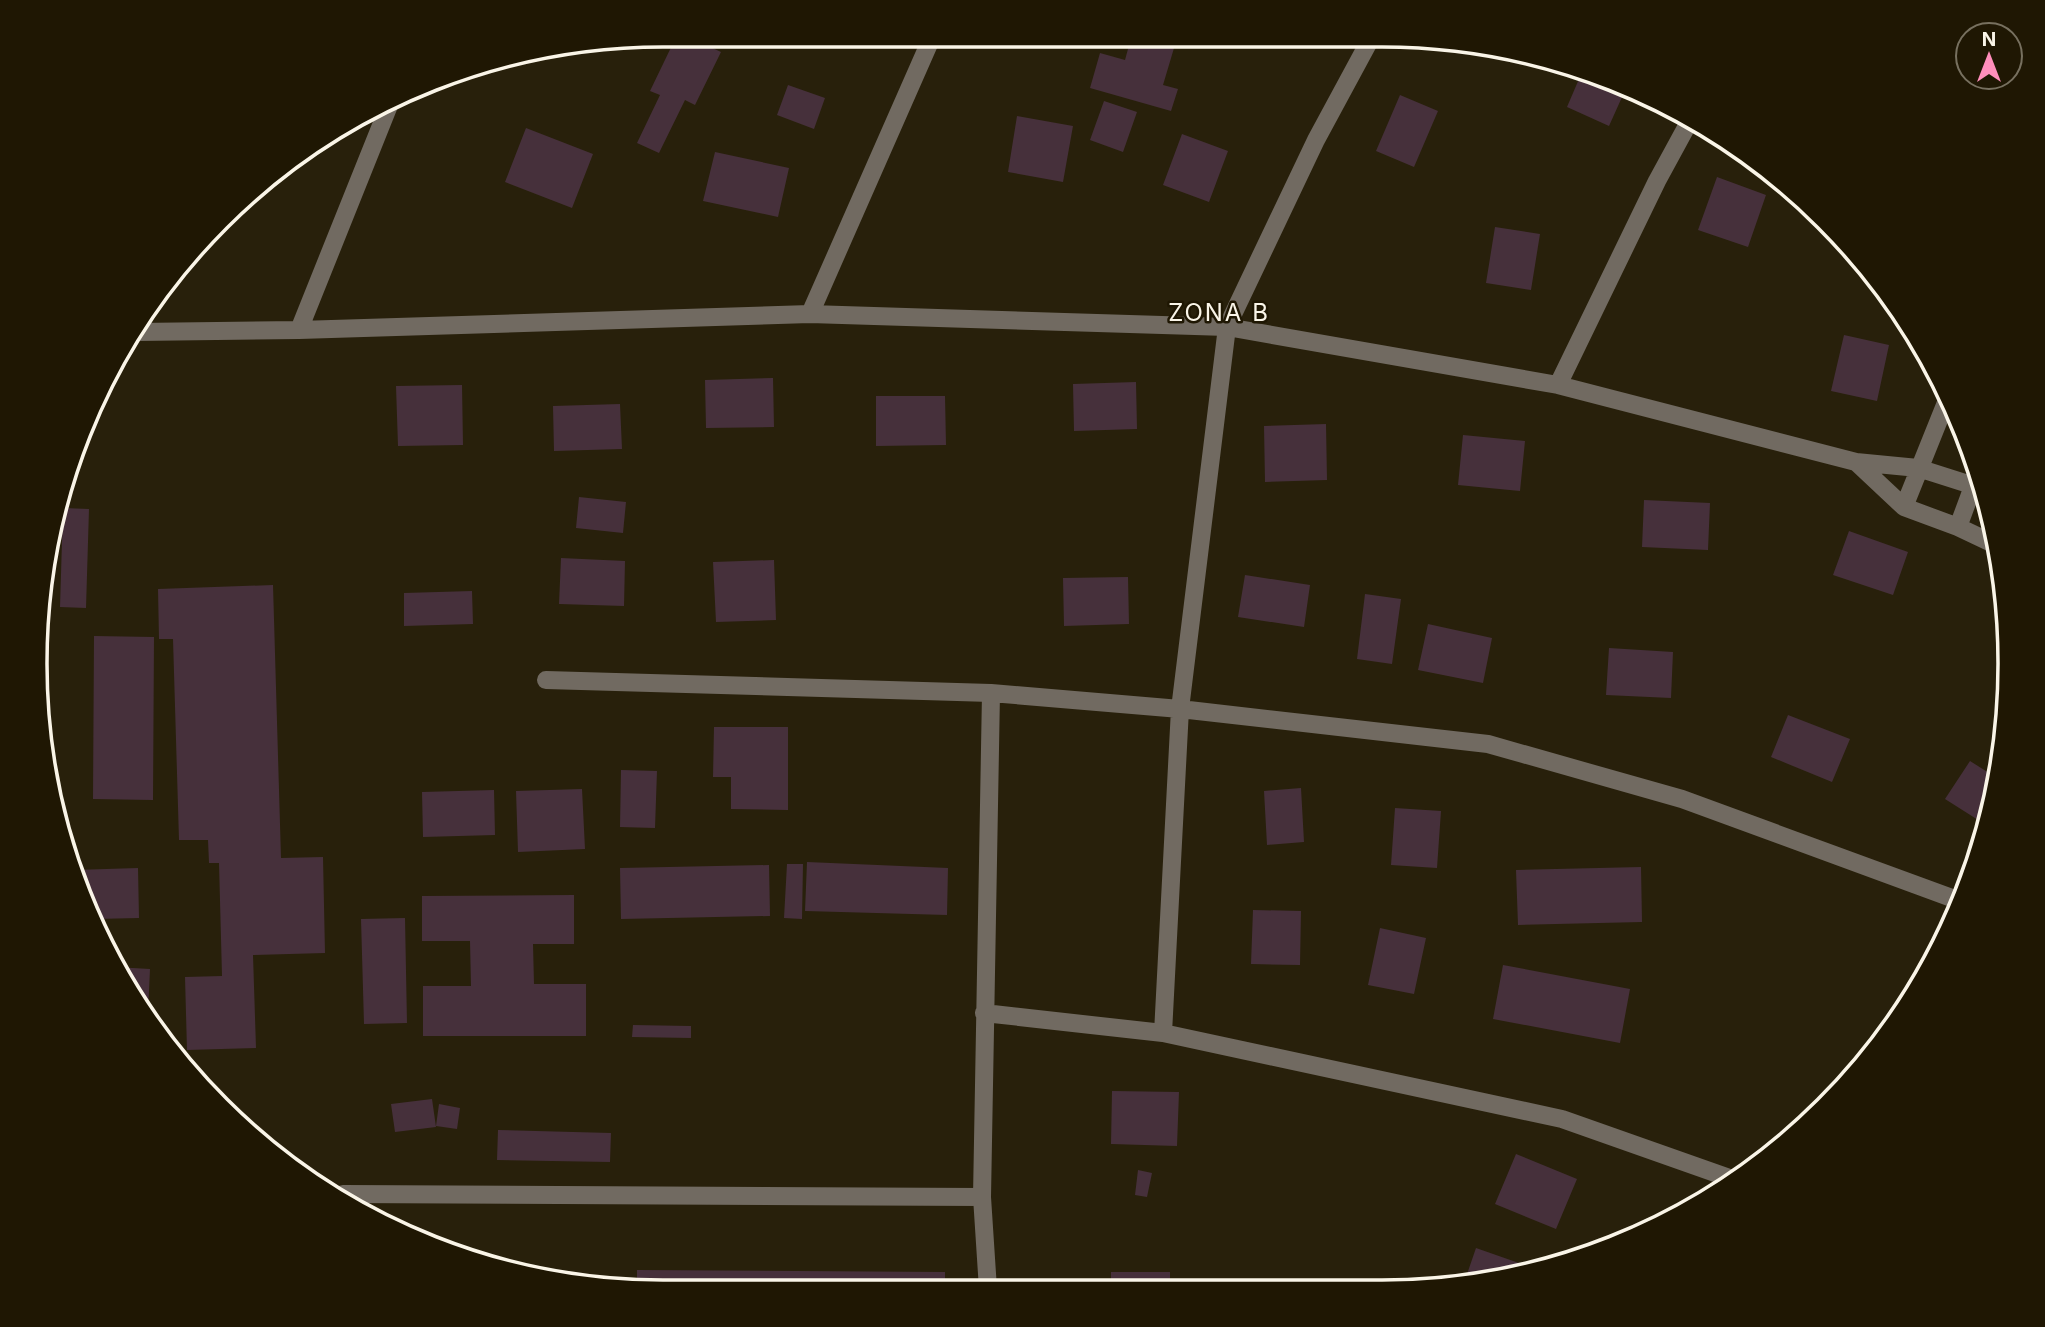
<svg xmlns="http://www.w3.org/2000/svg" width="2045" height="1327" font-family="Inter,sans-serif">
  <style>
    .building { fill: #46303b }
    .lines { fill: none; stroke-linecap: round; stroke-linejoin: round }
    .minor { stroke: #716a61; stroke-width: 18 }
    .labels { text-anchor: middle; stroke-width: 5; stroke-linejoin: round; paint-order: stroke }
    .neighbourhood-label { font-size: 24px; letter-spacing: 2px; fill: #faf5e8; stroke: #1f1703 }
    .rim { fill: none; stroke: #faf5e8; stroke-width: 3.5 }
  </style>
  <rect width="100%" height="100%" fill="#28200b"/>
  <path class="building" d="M677,35H685L721,52L695,105L685,100L659,153L637,143L660,95L650,91Z
    M1131,38H1177L1163,85L1178,89L1171,111L1090,88L1100,53L1125,60Z
    M1582,72L1627,86L1609,126L1567,107Z
    M788,85L825,98L814,129L777,115Z
    M1400,95L1438,111L1414,167L1376,151Z
    M1104,101L1137,112L1123,152L1090,140Z
    M1017,116L1073,126L1063,182L1008,172Z
    M526,128L593,154L572,208L505,182Z
    M1182,134L1228,151L1209,202L1163,185Z
    M715,152L789,168L778,217L703,201Z
    M1717,177L1766,195L1748,247L1698,230Z
    M1495,227L1540,234L1531,290L1486,283Z
    M1844,335L1889,345L1877,401L1831,391Z
    M773,378L774,427L706,428L705,380Z
    M1136,382L1137,429L1074,431L1073,384Z
    M462,385L463,445L398,446L396,386Z
    M876,396H945L946,445L876,446Z
    M620,404L622,449L554,451L553,406Z
    M1326,424L1327,480L1265,482L1264,426Z
    M1463,435L1525,441L1520,491L1458,485Z
    M579,497L626,502L623,533L576,528Z
    M1644,500L1710,503L1708,550L1642,547Z
    M63,508L89,509L86,608L60,607Z
    M1849,531L1908,552L1893,595L1833,575Z
    M561,558L625,561L624,606L559,604Z
    M774,560L776,620L716,622L713,562Z
    M1245,575L1310,585L1304,627L1238,617Z
    M1128,577L1129,624L1064,626L1063,578Z
    M273,585L281,858L323,857L325,953L253,955L256,1048L187,1050L185,977L222,976L219,863H209L208,840H179L173,639H159L158,589Z
    M472,591L473,624L404,626V593Z
    M1365,594L1401,599L1392,664L1357,659Z
    M1428,624L1492,638L1483,683L1418,670Z
    M94,636L154,637L153,800L93,799Z
    M1609,648L1673,652L1671,698L1606,695Z
    M1788,715L1850,739L1832,782L1771,757Z
    M714,727H788V810L731,809V777H713Z
    M1970,761L1997,778L1986,825L1945,799Z
    M621,770L657,771L655,828L620,827Z
    M1301,788L1304,842L1267,845L1264,791Z
    M582,789L585,849L518,852L516,791Z
    M494,790L495,835L423,837L422,792Z
    M1395,808L1441,811L1437,868L1391,865Z
    M807,862L948,868L947,915L805,911Z
    M787,864H803L802,919L784,918Z
    M769,865L770,916L621,919L620,868Z
    M1641,867L1642,922L1518,925L1516,870Z
    M138,868L139,918L95,919L74,870Z
    M574,895V944H533L534,984H586V1036H423V986H471L470,941H422V896Z
    M1253,910L1301,911L1300,965L1251,964Z
    M405,918L407,1023L364,1024L361,919Z
    M1380,928L1426,938L1414,994L1368,985Z
    M1503,965L1630,989L1620,1043L1493,1019Z
    M115,967L150,969L148,1013L119,978Z
    M633,1025L691,1026V1038L632,1037Z
    M1112,1091L1179,1092L1177,1146L1111,1144Z
    M432,1099L436,1127L395,1132L391,1104Z
    M439,1104L460,1108L457,1129L436,1126Z
    M498,1130L611,1133L610,1162L497,1160Z
    M1516,1154L1577,1179L1556,1229L1495,1204Z
    M1138,1170L1152,1173L1147,1197L1135,1195Z
    M1476,1248L1542,1271L1472,1283L1465,1280Z
    M637,1270L945,1272V1288L637,1287Z
    M1111,1272H1170V1289H1111Z"/>
  <g class="lines">
    <path class="minor" d="M810,314L932,37
      M299,330L390,103
      M137,332L299,330L810,314L1227,327L1558,385L1856,462L1918,468L1984,489
      M1558,385L1657,181L1688,124
      M1856,462L1904,507L1958,527L1996,545
      M1904,507L1949,395
      M1958,527L1978,473
      M546,680L991,693L1180,709L1488,744L1682,799L1960,901
      M984,1013L1163,1033L1562,1119L1735,1180
      M1163,1033L1180,709L1227,327L1316,140L1370,40
      M343,1194L982,1197
      M988,1289L982,1197L991,693"/>
  </g>
  <g class="labels">
    <g class="neighbourhood-label">
      <text x="1219" y="321">ZONA B</text>
    </g>
  </g>
  <path d="M0 0H2045V1327H0ZM663 47H1382A616 616 0 0 1 1998 663V664A616 616 0 0 1 1382 1280H663A616 616 0 0 1 47 664V663A616 616 0 0 1 663 47Z" fill="#1f1703" fill-rule="evenodd"/>
  <path class="rim" d="M663 47H1382A616 616 0 0 1 1998 663V664A616 616 0 0 1 1382 1280H663A616 616 0 0 1 47 664V663A616 616 0 0 1 663 47Z"/>
  <g transform="translate(1989 56)"><circle r="33" fill="#1f1703" stroke="#77705f" stroke-width="2"/>
  <path d="M0-5L12 26L0 18L-12 26Z" fill="#ff8ebb"/>
  <text y="-10" font-size="19" font-weight="bold" text-anchor="middle" fill="#faf5e8">N</text>
  </g>
</svg>
